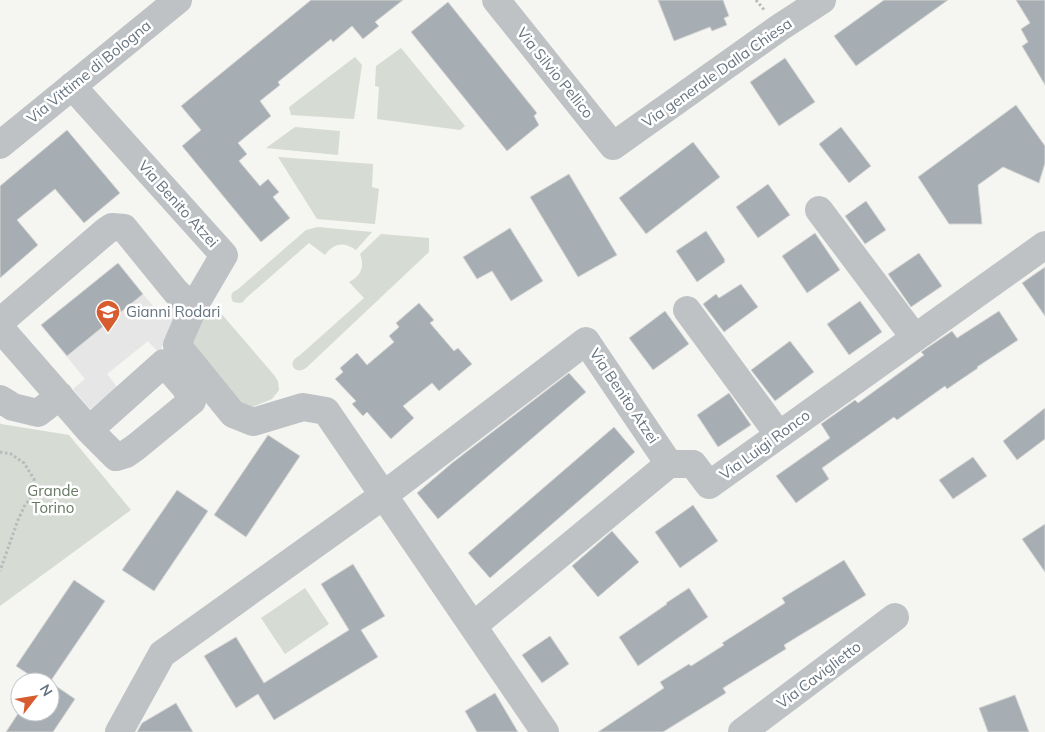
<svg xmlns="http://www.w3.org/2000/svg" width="1045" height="732" font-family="Mulish,sans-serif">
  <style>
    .built { fill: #e5e6e5 }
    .green { fill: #d6dbd3 }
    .building { fill: #a7aeb3; stroke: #d6d6d4 }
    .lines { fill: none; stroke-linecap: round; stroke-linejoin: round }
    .path { stroke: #b8bbbd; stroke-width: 3; stroke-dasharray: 2.5 2.5; stroke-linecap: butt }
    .minor { stroke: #bec2c5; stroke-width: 28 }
    .labels { text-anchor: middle; stroke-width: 5; stroke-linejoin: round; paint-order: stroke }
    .street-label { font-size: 15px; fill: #667480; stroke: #fff }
    .poi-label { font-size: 15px; fill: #667480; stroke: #fff; text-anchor: start }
    .park-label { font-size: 15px; fill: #677864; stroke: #fff }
  </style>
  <rect width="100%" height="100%" fill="#f5f5f1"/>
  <path class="built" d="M118,263L160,315L172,306L178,313L159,353L148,341L107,374L117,387L90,409L73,389L85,379L41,325Z"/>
  <path class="green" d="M401,48L465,126L460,130L377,119L379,87L375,86L376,66Z
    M355,57L362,65L354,119L291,115L289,107Z
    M295,127L340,131L338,155L266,148Z
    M278,157L373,164L372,187L379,189L375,224L317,219Z
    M318,227L372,232L356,250C344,241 333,243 325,255L309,243L245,299L243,302L240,303L233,302C230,296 231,292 237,290L306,230Z
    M381,234L429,238V252L306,368C295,376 286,362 299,356L364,298L349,282C361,276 365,267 360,254Z
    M212,309L219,311L274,375L278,381L279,390L272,399L250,408L239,403L189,345L199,316Z
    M0,423L1,424L69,435L131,510L0,606Z
    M305,588L329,624L285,654L261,618Z"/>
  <path class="building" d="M311,0H403L375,22L379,26L363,39L352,26L333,42L331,39L278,82L280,85L260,101L271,116L238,143L247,154L239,161L260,186L268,179L279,192L273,197L290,218L261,242L182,146L201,130L181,106Z
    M658,0H723L729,16L724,18L727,25L712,31L710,27L674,41Z
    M884,0H948L856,66L834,36Z
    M1016,0H1045V85L1022,46L1028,42L1021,29L1030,23Z
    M448,2L537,113L534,116L539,125L507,151L411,32Z
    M785,58L815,102L779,126L750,82Z
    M1016,105L1045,146V163L1039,183L1003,167L978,185L982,224H949L918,177Z
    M841,127L871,166L849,183L819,144Z
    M67,130L120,193L84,223L55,189L17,220L38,245L0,278V186Z
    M693,142L720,177L646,234L619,198Z
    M569,174L617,255L578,277L530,197Z
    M768,184L790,215L758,238L736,207Z
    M866,201L886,230L865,244L845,216Z
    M510,228L543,281L511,301L492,271L477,279L463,257Z
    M706,231L725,260H724L725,262L697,282L676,251Z
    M815,233L840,270L807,293L782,256Z
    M919,253L942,286L911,307L888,274Z
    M118,263L143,294L67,356L41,325Z
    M1045,267V316L1022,283Z
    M741,284L758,307L724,332L703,304L716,294L719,298Z
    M860,301L882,332L849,355L827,324Z
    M419,303L434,320L430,323L454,351L458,348L472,364L439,391L432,383L403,406L414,418L391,439L367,412L363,416L352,404L356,401L335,379L343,372L340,368L357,353L367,365L394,342L389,336L399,327L396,323Z
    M665,311L689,344L653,370L629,338Z
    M999,311L1018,340L977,367L978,368L947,389L945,386L897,420L894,417L822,468L829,479L796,503L776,476L830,438L821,424L855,400L858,403L924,355L921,352L952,331L957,338Z
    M790,341L814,372L775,401L751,370Z
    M569,373L586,392L438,519L417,493L452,463Z
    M729,393L751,425L718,447L697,415Z
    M1045,408V439L1017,460L1003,441Z
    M614,427L635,452L490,578L468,553Z
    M268,435L300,456L246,537L214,515Z
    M973,457L987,476L953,499L939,480Z
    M177,490L208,511L154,591L122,570Z
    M693,505L718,541L680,568L655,532Z
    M1045,524V572L1022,539Z
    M612,531L639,562L598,597L572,566Z
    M844,560L866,595L784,645L786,649L723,688L726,693L663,732H598L664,688L660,682L689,664L691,666L724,645L722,643L785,603L782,598Z
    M353,564L385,616L361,630L378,657L274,720L258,694L236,708L204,656L236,637L264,683L349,630L321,584Z
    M74,580L105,601L50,682L75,699L53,732H6L19,712H50V682H40L16,666Z
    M689,588L708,617L638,666L619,637L667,604L666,603Z
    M550,636L569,664L542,683L522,655Z
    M495,693L518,732H477L465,711Z
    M1015,695L1029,732H988L979,708Z
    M176,703L193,732H137L142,723Z"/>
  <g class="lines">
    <path class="path" d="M756,0L765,11
      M0,452L11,454L24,463L34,479V494L25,505L18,520L0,571"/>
    <path class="minor" d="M496,0L613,146L779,28L822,0
      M72,86L224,255L193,308L177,345L233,414L253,422L303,407L326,411L545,732
      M0,145L178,0
      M819,210L915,338
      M687,310L779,435
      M0,399L13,407L38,413L60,396
      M192,401L136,447L126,454L116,457L89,430L0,328L1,321L106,231L112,227L124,228L176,292L193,308
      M89,430L164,363L185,387L192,401
      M473,626L669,464H693L709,485L1045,245
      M119,732L162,654L384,495L586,341L669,464
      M742,732L895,617"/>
  </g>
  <defs>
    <symbol id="school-pin" viewBox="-11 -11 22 30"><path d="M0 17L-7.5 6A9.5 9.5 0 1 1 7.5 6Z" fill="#d75c2f" stroke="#fff"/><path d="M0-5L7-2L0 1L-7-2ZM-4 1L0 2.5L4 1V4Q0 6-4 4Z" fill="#fff"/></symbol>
  </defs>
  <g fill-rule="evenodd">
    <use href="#school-pin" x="94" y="298" width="28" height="38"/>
  </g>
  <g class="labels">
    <g class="street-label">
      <text transform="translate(89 72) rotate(-39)" y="5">Via Vittime di Bologna</text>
      <text transform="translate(555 73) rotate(51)" y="5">Via Silvio Pellico</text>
      <text transform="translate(717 73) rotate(-35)" y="5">Via generale Dalla Chiesa</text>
      <text transform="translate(178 204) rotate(48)" y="5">Via Benito Atzei</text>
      <text transform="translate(624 396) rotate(56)" y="5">Via Benito Atzei</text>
      <text transform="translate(765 445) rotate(-36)" y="5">Via Luigi Ronco</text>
      <text transform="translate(819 675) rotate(-37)" y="5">Via Caviglietto</text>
    </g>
    <g class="poi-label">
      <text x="126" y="317">Gianni Rodari</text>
    </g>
    <g class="park-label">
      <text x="53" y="496">Grande<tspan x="53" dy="17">Torino</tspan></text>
    </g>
  </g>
  <g transform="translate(35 697) rotate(59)"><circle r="24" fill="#ffffff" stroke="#c2c7cc"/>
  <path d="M0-4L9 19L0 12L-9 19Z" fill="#d75c2f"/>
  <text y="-8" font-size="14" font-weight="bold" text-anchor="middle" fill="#667480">N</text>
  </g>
</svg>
